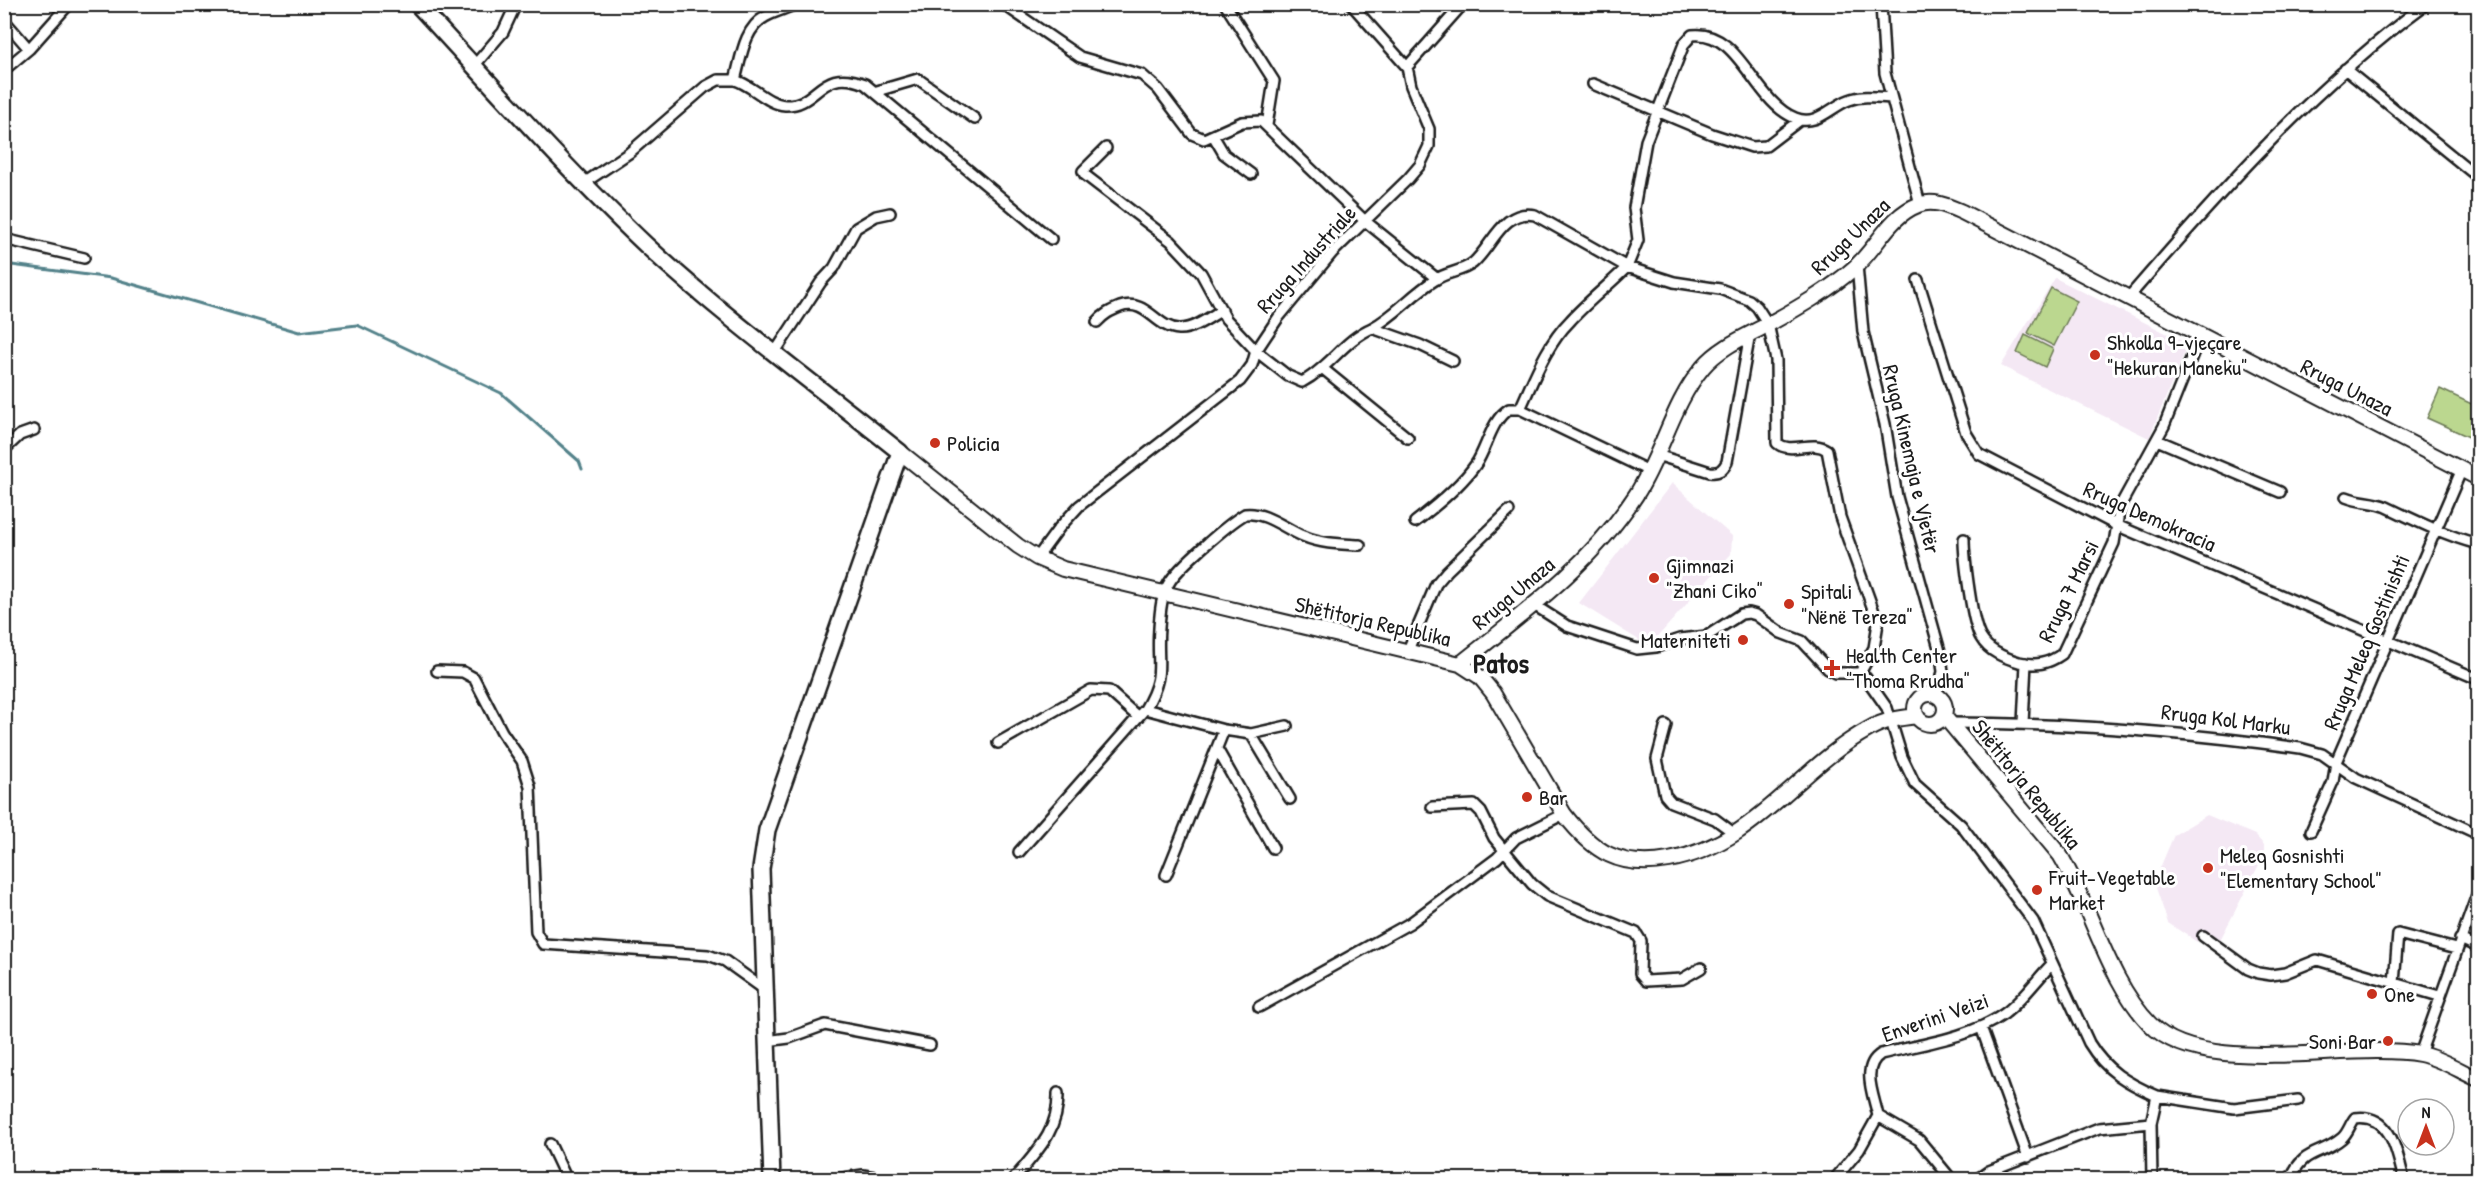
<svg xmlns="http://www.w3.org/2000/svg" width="2483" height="1184" font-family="'Patrick Hand',sans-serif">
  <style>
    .built { fill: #f4e8f4 }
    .green { fill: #bbd78f; stroke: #6c7a56; stroke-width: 1.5 }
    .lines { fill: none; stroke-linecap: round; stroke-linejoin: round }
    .stream { stroke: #53828a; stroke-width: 3 }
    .minor-casing { stroke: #1c1c1c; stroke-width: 14 }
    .secondary-casing { stroke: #1c1c1c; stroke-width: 18 }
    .primary-casing { stroke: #1c1c1c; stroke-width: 20 }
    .minor { stroke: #fff; stroke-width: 9 }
    .secondary { stroke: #fff; stroke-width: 14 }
    .primary { stroke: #fff; stroke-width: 15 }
    .poi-dot { fill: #c8321e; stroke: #fff; stroke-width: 2 }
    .labels { text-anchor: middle; stroke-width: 6; stroke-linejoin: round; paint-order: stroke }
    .street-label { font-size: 22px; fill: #1c1c1c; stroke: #fff }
    .poi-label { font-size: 22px; fill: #1c1c1c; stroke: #fff; text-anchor: start }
    .district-label { font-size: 28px; font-weight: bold; fill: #1c1c1c; stroke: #fff }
  </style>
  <rect width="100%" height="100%" fill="#fff"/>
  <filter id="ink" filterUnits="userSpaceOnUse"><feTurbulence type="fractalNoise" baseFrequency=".0167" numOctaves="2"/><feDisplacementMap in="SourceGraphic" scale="12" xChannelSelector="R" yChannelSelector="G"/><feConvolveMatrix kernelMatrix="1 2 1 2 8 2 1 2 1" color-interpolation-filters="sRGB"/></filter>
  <g filter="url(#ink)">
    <path class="built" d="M2055,278L2188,344L2149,438L2001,366Z
      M1672,483L1732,536L1731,554L1653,642H1642L1579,603Z
      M2207,815L2255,835L2264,845V855L2219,942L2202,933L2197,942L2168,923L2154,882L2174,835Z"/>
    <path class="green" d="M2051,288L2077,301L2054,346L2028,333Z
      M2025,335L2053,349L2045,367L2017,353Z
      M2440,389L2478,407V441L2427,418Z"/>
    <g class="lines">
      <path class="stream" d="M4,264L111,278L299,332L357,325L501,393L579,461L582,469"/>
      <defs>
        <path id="minor" d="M1003,4L1080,57L1142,75L1158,89L1192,134L1204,139L1242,122L1261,121L1365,221L1436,278
          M1225,4L1274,81L1267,125
          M1351,4L1407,67L1411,86L1429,129V146L1420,165L1408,179L1332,253L1278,318L1256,351L1288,376L1302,382C1329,368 1344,340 1372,328L1420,345L1453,361
          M1881,4L1885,73L1920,204
          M4,20L29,49
          M474,66L503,32L516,4
          M1407,67L1463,4
          M2345,69L2478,177
          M4,70L29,49L69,4
          M735,80C752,85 767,104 785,105C819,106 819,66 865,84L1051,239
          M1593,84L1712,134L1752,147L1766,146L1800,120
          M877,91L918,79L975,119
          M1214,137L1224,154L1251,174
          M584,183L629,153L705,87L718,80H735C741,59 744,28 765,17C775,11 786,9 796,4
          M4,239L84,258
          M1857,265L1863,332L1885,424L1897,497L1941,655L1943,672L1936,695
          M1918,280L1966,433L1979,454L2116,525L2478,679
          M2128,298C2219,193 2313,87 2426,4
          M1097,322C1104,314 1110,311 1120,307C1147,298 1155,328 1179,329C1193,330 1210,317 1222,310
          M1372,328C1396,315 1412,294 1435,280C1446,272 1462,272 1473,263C1492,247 1503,208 1535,215L1627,267L1674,282L1720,289L1749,300L1757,307L1768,324L1776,360L1777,443C1791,455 1812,439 1827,450L1840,517L1878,623L1874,648L1860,673
          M775,352L821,282L834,268L856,228L876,216L890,213
          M1322,368L1408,438
          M1520,409C1534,379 1546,345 1570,321C1587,302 1609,285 1627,267L1638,240L1634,208L1646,141L1684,44L1692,35C1740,29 1753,101 1795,118C1817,127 1830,107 1849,100C1862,95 1876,97 1890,98
          M2157,440L2280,492
          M4,450L20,435L34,430
          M1657,455L1710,472C1719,473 1723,470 1727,462L1750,334
          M2346,497C2360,503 2374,501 2387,507C2416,521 2447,536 2478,544
          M1415,522C1436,506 1461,486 1476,464C1487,448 1491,420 1509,409H1520L1649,471
          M1964,539C1964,557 1972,625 1981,638C1989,652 2005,658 2019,662C2036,666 2048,664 2062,654L2114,543L2120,506L2164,426L2200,336
          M1037,558L1059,528L1079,506L1240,381L1252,365L1256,351L1226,319L1201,273L1171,241L1085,175L1083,171L1106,148
          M1534,605L1567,626L1637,649L1656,647L1680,639L1707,636L1741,614L1749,613L1756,615L1781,633L1802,641L1828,669L1835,673H1860L1866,678L1887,708L1902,757L1915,784L1961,825L2033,921L2089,1043C2106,1071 2127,1083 2157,1096L2151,1123L2099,1128L1989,1171L1976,1180
          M1408,650L1436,584L1447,571L1509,511
          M437,671L463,672L474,678L502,732L522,761L530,786L536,932L543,944L708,955L725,961L764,989
          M1145,709L1224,730L1251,734L1287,726
          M1949,723C2067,723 2183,732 2300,748L2322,754L2356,778L2478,834
          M2023,723L2026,663
          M1666,725L1657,759L1665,795L1671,802L1715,819L1735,834
          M1251,734L1290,799
          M998,743L1091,690L1109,691L1138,717
          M1217,749L1273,848
          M1432,807L1474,805L1481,812L1494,838L1532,884L1547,896L1636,933L1641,941L1640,974L1646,981L1682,979L1701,968
          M2311,831L2333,782L2336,762L2462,469
          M1019,852L1145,709C1166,674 1156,665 1159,628C1160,614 1161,595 1169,583C1178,567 1228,524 1245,514C1265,511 1285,529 1303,536C1322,544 1340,544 1360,545
          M1166,875L1224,730
          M2203,936L2248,969L2258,973L2271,975L2285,973L2317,960L2439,996
          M2460,939L2478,947
          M2394,983L2398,934L2456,949
          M1259,1007L1410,923L1497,858L1516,838L1564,814
          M1981,1027L2028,1157
          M766,1041L789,1038L825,1025L930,1045
          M2420,1054L2478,892
          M2157,1096L2234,1108L2298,1100
          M1878,1116L1919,1140L1952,1180
          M2151,1123L2152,1180
          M550,1144L567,1180
          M830,1180L863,1175L892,1180
          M1013,1180C1036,1152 1059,1132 1058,1093
          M1834,1180L1859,1150L1878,1116C1874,1096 1860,1067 1881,1054C1921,1044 1970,1038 2004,1014C2023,1000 2036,980 2052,964
          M2290,1180C2303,1148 2321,1156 2342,1138C2348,1133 2350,1124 2355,1118C2392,1113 2397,1153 2404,1180"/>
        <path id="secondary" d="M900,452L1018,546L1037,558L1063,569L1460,664L1480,677L1493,693L1564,814C1593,852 1620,869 1669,860C1756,844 1796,769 1869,729C1884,720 1900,718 1917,716
          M1460,664C1524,613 1591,564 1636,495C1662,455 1672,404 1703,367C1720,347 1745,337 1767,325C1798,308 1828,291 1854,268C1877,248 1889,216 1918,205C1933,199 1948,206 1962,212L2478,478
          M1915 709a15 15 0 1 1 30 0a15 15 0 1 1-30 0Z
          M1944,716L2060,855C2091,907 2108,981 2150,1024C2202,1079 2347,1041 2420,1054C2440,1058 2460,1071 2478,1079"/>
        <path id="primary" d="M417,4C492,85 566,169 646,245C726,319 815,384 900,452L767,830L761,869L772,1180"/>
      </defs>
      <use href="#minor" class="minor-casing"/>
      <use href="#secondary" class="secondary-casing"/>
      <use href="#primary" class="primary-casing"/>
      <use href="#minor" class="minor"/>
      <use href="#secondary" class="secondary"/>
      <use href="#primary" class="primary"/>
    </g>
  </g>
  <g class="poi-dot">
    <circle cx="2095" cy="355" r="6"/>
    <circle cx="935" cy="443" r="6"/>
    <circle cx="1654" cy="578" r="6"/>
    <circle cx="1789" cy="604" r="6"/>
    <circle cx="1743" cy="640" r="6"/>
    <path d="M1829 659h6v6h6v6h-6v6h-6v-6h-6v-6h6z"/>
    <circle cx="1527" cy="797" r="6"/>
    <circle cx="2208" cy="868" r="6"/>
    <circle cx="2037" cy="890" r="6"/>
    <circle cx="2372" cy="994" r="6"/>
    <circle cx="2388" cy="1041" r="6"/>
  </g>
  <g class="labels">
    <g class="street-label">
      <text transform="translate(1850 236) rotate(-44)" y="8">Rruga Unaza</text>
      <text transform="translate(1306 259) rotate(-48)" y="8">Rruga Industriale</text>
      <text transform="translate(2347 387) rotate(27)" y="8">Rruga Unaza</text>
      <text transform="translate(1912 459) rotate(77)" y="8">Rruga Kinemaja e Vjetër</text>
      <text transform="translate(2150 516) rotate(24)" y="8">Rruga Demokracia</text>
      <text transform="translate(2068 591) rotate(-64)" y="8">Rruga 7 Marsi</text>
      <text transform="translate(1513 593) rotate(-40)" y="8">Rruga Unaza</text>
      <text transform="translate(1373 621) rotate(13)" y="8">Shëtitorja Republika</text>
      <text transform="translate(2366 642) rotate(-67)" y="8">Rruga Meleq Gostinishti</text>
      <text transform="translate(2226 719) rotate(7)" y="8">Rruga Kol Marku</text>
      <text transform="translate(2027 784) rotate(51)" y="8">Shëtitorja Republika</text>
      <text transform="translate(1935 1017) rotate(-19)" y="8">Enverini Veizi</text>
    </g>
    <g class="poi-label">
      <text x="2107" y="350">Shkolla 9-vjeçare<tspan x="2107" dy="25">"Hekuran Maneku"</tspan></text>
      <text x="947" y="451">Policia</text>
      <text x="1666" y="573">Gjimnazi<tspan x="1666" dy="25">"Zhani Ciko"</tspan></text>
      <text x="1801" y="599">Spitali<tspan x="1801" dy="25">"Nënë Tereza"</tspan></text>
      <text x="1731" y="648" text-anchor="end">Materniteti</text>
      <text x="1846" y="663">Health Center<tspan x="1846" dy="25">"Thoma Rrudha"</tspan></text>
      <text x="1539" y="805">Bar</text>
      <text x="2220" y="863">Meleq Gosnishti<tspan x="2220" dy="25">"Elementary School"</tspan></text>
      <text x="2049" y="885">Fruit-Vegetable<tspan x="2049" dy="25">Market</tspan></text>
      <text x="2384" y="1002">One</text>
      <text x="2376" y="1049" text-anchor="end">Soni Bar</text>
    </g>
    <g class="district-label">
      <text x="1501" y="673">Patos</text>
    </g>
  </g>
  <rect width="2483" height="1184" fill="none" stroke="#fff" stroke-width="24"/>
  <rect x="12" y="12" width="2459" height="1160" fill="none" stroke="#1c1c1c" stroke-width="2" filter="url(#ink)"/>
  <g transform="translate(2426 1127)"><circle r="28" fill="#ffffff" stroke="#a4a4a4" stroke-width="1.5"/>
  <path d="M0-4.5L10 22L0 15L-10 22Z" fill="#c8321e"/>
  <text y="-9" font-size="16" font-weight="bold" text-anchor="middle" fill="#1c1c1c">N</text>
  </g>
</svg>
